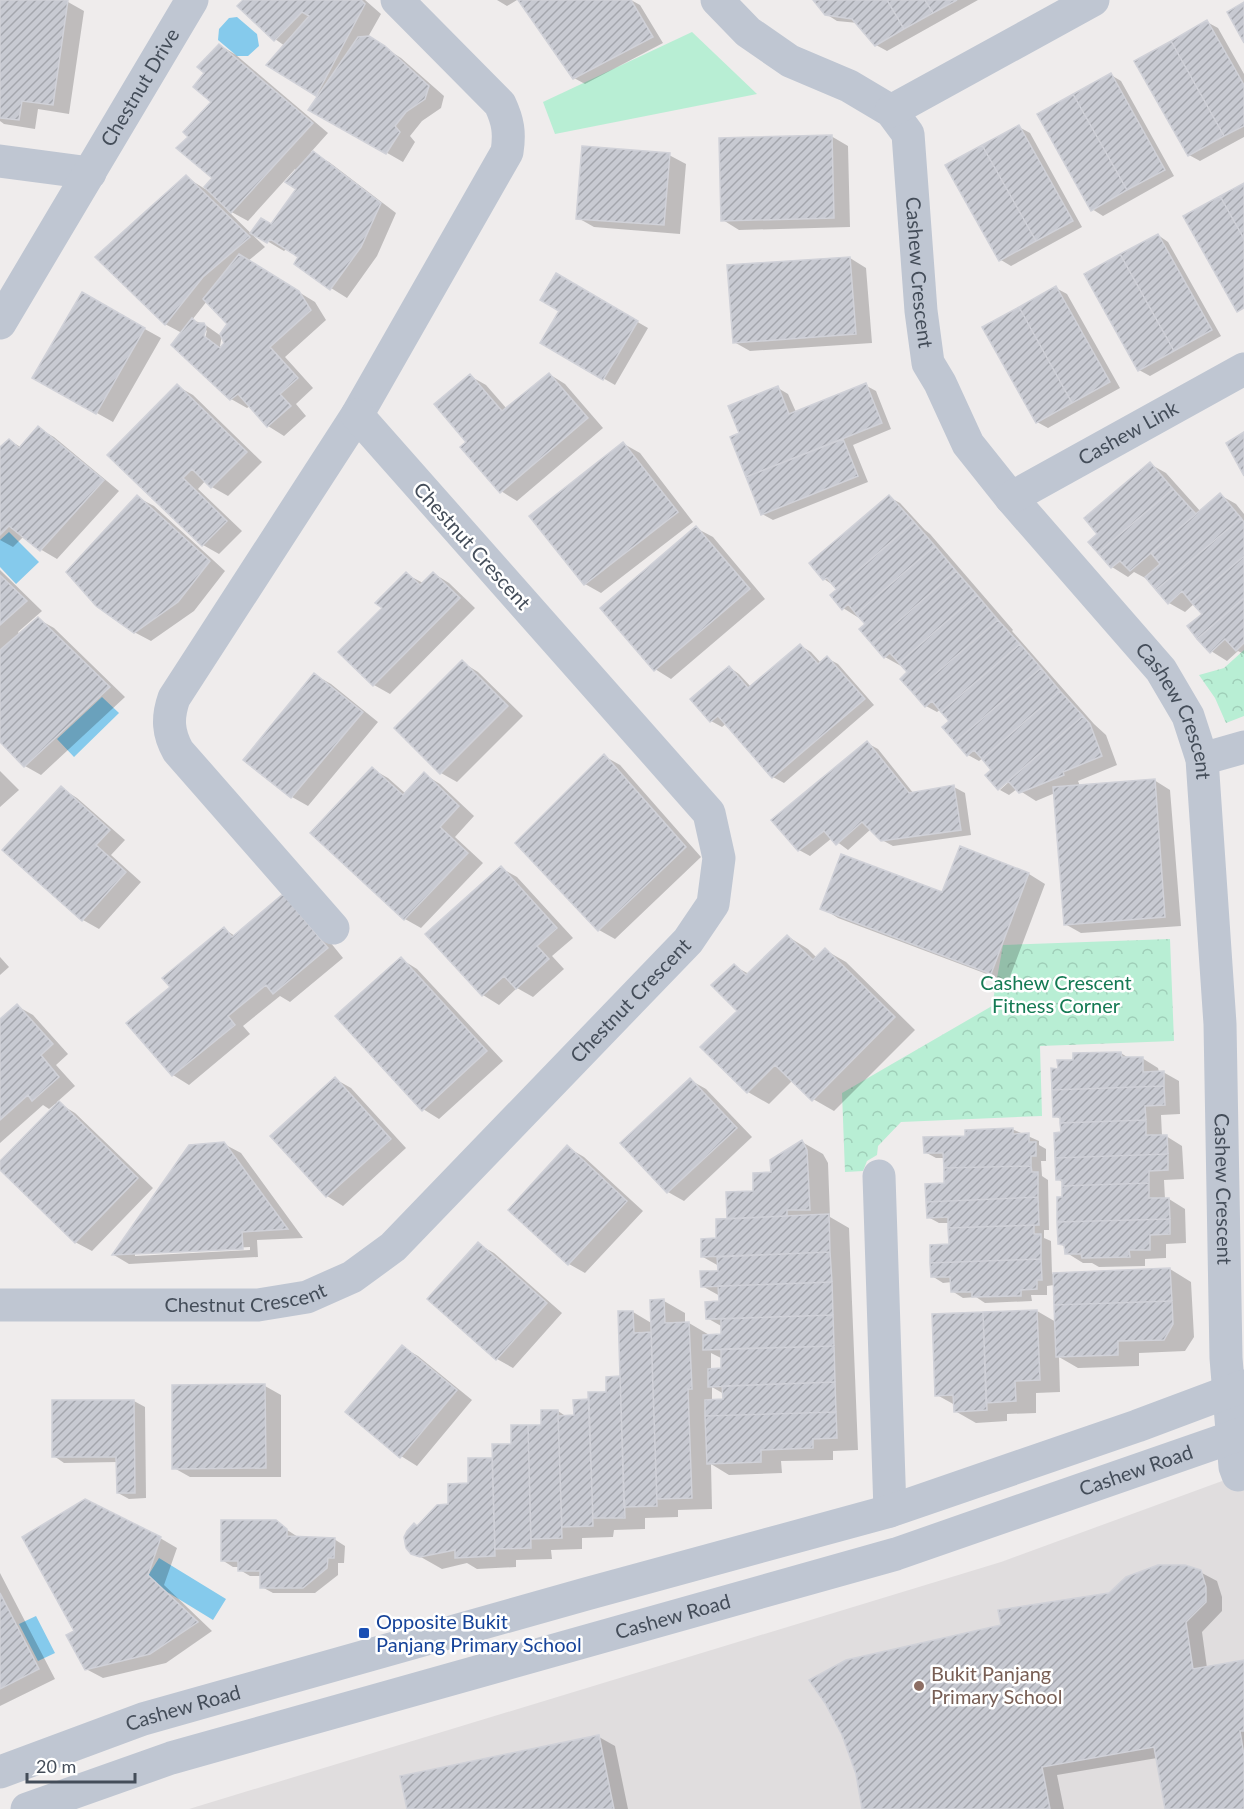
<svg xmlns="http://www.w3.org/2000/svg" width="1244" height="1809" font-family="Lato,sans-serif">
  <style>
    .education { fill: #e0ddde }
    .forest { fill: url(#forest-crowns) }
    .garden { fill: #b8eed4 }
    .water { fill: #85caec }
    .shadow { fill: #0003; fill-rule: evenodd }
    .building { fill: url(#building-hatch); stroke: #d0d1d8; stroke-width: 1.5 }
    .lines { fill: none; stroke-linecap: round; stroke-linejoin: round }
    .minor { stroke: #bfc6d2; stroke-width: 33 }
    .transit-dot { fill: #1a4fb4; stroke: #fff; stroke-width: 2 }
    .education-dot { fill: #8d6e63; stroke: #fff; stroke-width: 2 }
    .labels { text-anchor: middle; stroke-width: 5; stroke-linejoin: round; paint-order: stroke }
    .street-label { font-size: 20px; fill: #444d59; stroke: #fff }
    .park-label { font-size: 20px; fill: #157a54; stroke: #fff }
    .transit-label { font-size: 20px; fill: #164399; stroke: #fff; text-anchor: start }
    .education-label { font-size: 20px; fill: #785e54; stroke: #fff; text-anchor: start }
  </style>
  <defs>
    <pattern id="forest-crowns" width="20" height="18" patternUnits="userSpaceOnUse" patternTransform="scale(1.5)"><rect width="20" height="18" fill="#b8eed4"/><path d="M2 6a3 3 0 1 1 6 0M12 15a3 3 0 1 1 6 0" fill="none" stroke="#9fceb8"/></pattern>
    <pattern id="building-hatch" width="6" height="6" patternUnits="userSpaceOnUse" patternTransform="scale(1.5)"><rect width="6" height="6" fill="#c8cad2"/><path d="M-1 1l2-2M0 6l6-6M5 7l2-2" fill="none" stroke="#a4a6ad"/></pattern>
  </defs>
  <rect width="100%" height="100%" fill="#efecec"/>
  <path class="education" d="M1244,1473V1809H189L1001,1562Z"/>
  <path class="forest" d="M1244,650V716L1226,723L1215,698L1199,675L1224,668Z
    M1170,939L1174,1041L1040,1046L1042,1116L901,1122L878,1146L877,1155L867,1161L863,1171L845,1172L842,1093L992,1006L1003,945Z"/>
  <path class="garden" d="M692,32L757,94L555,134L543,102Z"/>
  <path class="water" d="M237,17L257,34L259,46L248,56H237L218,40L219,29L229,18Z
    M9,532L39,562L16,584L0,567V540Z
    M102,697L119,713L74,757L57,739Z
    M159,1558L226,1599L213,1620L146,1579Z
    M36,1616L55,1653L38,1661L19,1624Z"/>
  <path class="shadow" d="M0,0H56L68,2L84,11L69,114L38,109L35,129L4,124L0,121Z
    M245,0H365L381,14L368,37L401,58L444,96L441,108L422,121L410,136L415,142L403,162L310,109L319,96L269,64L285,46L275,39Z
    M497,0H517L507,6Z
    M520,0H631L640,5L663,43L585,84L574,78Z
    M815,0H978L887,51L876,45L858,23L837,21L826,14Z
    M1207,22L1218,28L1244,74V137L1200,161L1189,155L1136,61Z
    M219,45L236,55L328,133L311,152L329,162L396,213L377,256L347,298L331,288L300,257L287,248L284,251L252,232L271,226L298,189L297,171L295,169L248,221L226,209L265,247L248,261L315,302L326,320L285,357L313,388L296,404L306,416L284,436L268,426L250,406L247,408L231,399L182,333L165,324L186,177L205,189L214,178L191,138L213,102L207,73ZM207,301L229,324L221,336L204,324L192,320ZM207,330L204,343L203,334ZM222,335L225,344L222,348L220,346Z
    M1111,75L1121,81L1174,176L1103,216L1092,209Z
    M1019,127L1030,133L1082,227L1011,266L1001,260L948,166Z
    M831,136L848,146L850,227L739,230L723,220Z
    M669,155L686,164L680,234L594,227L578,218Z
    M1158,235L1168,242L1221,336L1150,376L1139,370Z
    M850,258L866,268L872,343L750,351L734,342Z
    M556,275L648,328L615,385L542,343L561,310Z
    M1056,288L1067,294L1120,388L1048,428L1037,422Z
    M82,294L161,338L113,422L34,378Z
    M549,374L565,384L603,428L517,501L501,491L468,442L470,376L486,385L507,409Z
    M865,385L876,391L891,429L853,445L868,482L773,520L762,514L732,438L741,434L778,388L788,394L796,412Z
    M177,386L193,395L262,462L228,496L212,487L206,480L198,489L242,531L219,554L203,545L110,455Z
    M38,428L54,437L119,491L57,559L40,549L24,536L13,547L0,540V450L9,440L22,448Z
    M624,444L640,453L693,522L601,593L585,584Z
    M1150,464L1166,473L1201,512L1220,495L1236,504L1244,514V654L1238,651L1227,661L1211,651L1204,614L1195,603L1185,612L1169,603L1147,579L1134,572L1128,577L1112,567L1090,542L1099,534Z
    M137,497L154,506L225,571L194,611L151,641L134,632Z
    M889,497L900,503L925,530L930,534L1013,630L1012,631L1094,724L1106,735L1117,765L1078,781L1080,786L1154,780L1170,790L1181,926L1081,933L1065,924L1055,793L1036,801L1017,789L1009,795L1000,790L1010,781L993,770L983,758L979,761L968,755L951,721L941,709L937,712L926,706L910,673L903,665L901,666L885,657L867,624L861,617L859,618L843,608L839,589L824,579Z
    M696,528L713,537L765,599L671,679L655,669Z
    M0,570L42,611L18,632L20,635L38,619L54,628L125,697L41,775L25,766L0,740Z
    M433,573L449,583L475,608L390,694L374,685L340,652L384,608L406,574L423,583Z
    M801,646L811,652L821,663L827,658L838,664L874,705L784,783L773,777L727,723L722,727L711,721L692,699L729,667L739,674L751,687Z
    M462,662L478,672L523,716L457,782L441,773L396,728Z
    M315,675L331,684L378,722L308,806L292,797L245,759Z
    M867,743L878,749L914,794L954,787L965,793L971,835L893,846L882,840L871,829L848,850L832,838L810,856L799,850Z
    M604,756L620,765L701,857L615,939L599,930Z
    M372,769L388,778L406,794L424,774L440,784L474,816L455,837L483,863L421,928L405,919Z
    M0,771L19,790L0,807Z
    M61,788L77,798L125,840L111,855L141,882L99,929L83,920Z
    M961,848L1029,874L1045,884L1008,982L838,918L822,908L943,894Z
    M501,868L517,877L573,938L552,956L564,969L533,997L517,988L499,1005L483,995Z
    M300,905L343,958L290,1002L280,996L243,1026L250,1034L189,1085L173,1075L172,987L224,929L235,936Z
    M787,936L808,949L817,958L825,950L846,962L915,1030L834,1111L813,1099L793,1080L769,1104L748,1092L702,1047L740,1011L734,966L749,974Z
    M0,957L9,967L0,975Z
    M401,959L417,969L503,1061L439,1119L423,1109Z
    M17,1006L33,1015L68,1054L56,1065L75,1086L57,1102L75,1113L153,1188L92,1251L75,1242L0,1168V1163L57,1106L55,1104L49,1109L43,1105L0,1143V1021Z
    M1121,1053L1130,1059L1142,1058L1158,1068L1159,1072H1163L1179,1081L1180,1114L1161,1115L1162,1136H1166L1182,1146L1184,1179L1164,1180L1165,1199H1169L1185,1209L1186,1243L1166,1244V1258L1145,1259V1266L1099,1267L1092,1263H1083L1067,1253L1066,1247L1060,1244L1064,1199L1063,1183L1058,1179L1063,1134L1062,1120L1055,1116L1060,1070L1075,1061Z
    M335,1079L351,1088L406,1148L343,1206L327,1196L272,1136Z
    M690,1080L706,1089L752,1137L684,1201L668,1192Z
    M1012,1129L1039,1141V1145L1046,1149V1161H1041L1042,1176L1048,1180L1049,1230H1044V1238L1051,1241L1052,1274L1170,1269L1191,1282L1194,1337L1185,1351L1139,1353V1366L1078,1368L1059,1357L1060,1392L1036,1393V1413L1007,1414V1421L976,1423L955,1411V1405L937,1395L1037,1311L1056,1322L1054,1285L1047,1286V1295H1031L1032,1301L985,1303L976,1297L963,1298L952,1291V1282L943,1283L932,1276L951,1246L950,1223H939L928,1217L945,1185V1158H936L925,1152L967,1138Z
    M802,1142L823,1154L828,1163L830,1217L849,1228L858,1450L833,1451V1460L781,1461L782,1473L729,1475L711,1464L712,1509L678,1510V1517L645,1518V1529L614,1530L613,1537L582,1538V1549L551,1550L552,1559L516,1560V1567L477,1569L467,1563L442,1569L412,1552L418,1527L450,1506L470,1485L469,1460L494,1459L513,1445L512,1427L543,1426L558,1411L567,1417L575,1416L590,1400L608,1393L622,1378L633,1312L653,1324L664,1301L685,1313V1323H689L711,1336H723V1327L707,1318L720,1303V1296L702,1286L720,1272L719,1266L703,1257L718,1240L728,1220ZM711,1353L723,1359V1369L711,1370ZM712,1387L724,1394V1401H712Z
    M224,1144L241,1153L303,1238L257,1240L258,1257L129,1264L114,1255ZM250,1247V1250L135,1256V1253Z
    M567,1147L584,1157L643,1211L585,1273L569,1264Z
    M478,1244L494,1253L562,1313L513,1368L497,1359L429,1299Z
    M402,1347L418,1356L472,1400L417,1466L401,1456Z
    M265,1386L281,1395V1477H190L174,1468Z
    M134,1401L145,1407L146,1498L129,1499L118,1493V1462L64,1463L54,1456Z
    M275,1522L298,1537L334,1539L345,1546L344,1563H338V1575L315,1593H273L262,1587V1576H250L240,1570V1567H233L222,1560Z
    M160,1538L177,1548L164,1585L212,1631L166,1663L103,1678L86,1669L76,1632Z
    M1200,1572L1217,1581L1222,1597V1611L1202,1632L1207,1668L1244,1661V1809H1166L1157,1758L1057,1775L1064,1809H863L1003,1626L1110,1594Z
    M0,1573L55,1679L0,1706Z
    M599,1737L615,1746L628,1809H409Z"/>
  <path class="building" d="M0,0H68L53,105L22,101L19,120L0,118Z
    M243,0H361L365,4L316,96L266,65L309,16L302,12L274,41L237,6Z
    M518,0H631L653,37L573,79Z
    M813,0H887L904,29L875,46L852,19L825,15Z
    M887,0H925L933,13L904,29Z
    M925,0H957L933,13Z
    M1244,2V43L1227,12Z
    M1207,20L1244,85V126L1224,136L1171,41Z
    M369,36L385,46L429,86L425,99L406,112L395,126L400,132L386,154L308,110L358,37Z
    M1171,41L1224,136L1188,156L1134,61Z
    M219,44L313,123L231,213L204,187L212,178L176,148L188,137L183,132L211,102L193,87L204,73L197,67Z
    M1111,73L1165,170L1127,190L1073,94Z
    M1073,94L1127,190L1091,211L1037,114Z
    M1019,125L1073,221L1036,241L982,145Z
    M832,135L834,218L721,221L719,138Z
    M982,145L1036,241L999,261L945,165Z
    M582,146L670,153L664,225L576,219Z
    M313,151L381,203L361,247L330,290L294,264L298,257L270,239L267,243L250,233L261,218L271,224L296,189L285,182Z
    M186,175L250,237L203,277L165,325L95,257Z
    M1244,183V239L1220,196Z
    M1220,196L1244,239V308L1237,312L1183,216Z
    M1158,234L1212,330L1174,351L1120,254Z
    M239,254L299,291L311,310L270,347L298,378L280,394L291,406L267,427L238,394L230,400L171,345L192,318L197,323H204L206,327L204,336L220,348L224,343L220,334L227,324L203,299Z
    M1120,254L1174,351L1138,371L1084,274Z
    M850,257L856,334L733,343L727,265Z
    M556,273L638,321L603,380L540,343L559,311L540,300Z
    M1056,286L1110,382L1072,403L1019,307Z
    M82,292L145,328L96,414L32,378Z
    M1019,307L1072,403L1036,423L982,327Z
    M549,373L588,418L500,493L460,447L466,442L434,404L470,374L502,411Z
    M866,383L882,423L746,477L730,437L739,433L728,406L778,386L789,414Z
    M177,384L247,452L211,488L192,469L183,478L227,521L202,546L107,455Z
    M38,426L104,480L40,551L9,526L0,535V447L9,439L19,448Z
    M1244,432V476L1226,443Z
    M843,439L858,476L761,515L746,477Z
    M623,442L678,512L584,585L529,516Z
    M1150,462L1173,489L1098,553L1088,542L1097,534L1084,518Z
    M1173,489L1196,514L1130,571L1120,561L1111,568L1098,553Z
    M1220,493L1241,518L1156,590L1145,577L1160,564L1151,553Z
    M137,495L210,561L178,602L134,633L96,606L66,572Z
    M889,495L914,522L836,589L827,578L823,580L809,563Z
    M1241,518L1244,522V556L1191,602L1182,591L1168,604L1156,590Z
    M914,522L935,546L856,614L848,604L842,610L830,595Z
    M696,526L750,589L654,671L600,608Z
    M935,546L956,571L872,644L859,629L865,624L856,614Z
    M1244,556V598L1197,639L1187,626L1202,614L1191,602Z
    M956,571L977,595L899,663L890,653L884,658L872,644Z
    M406,572L420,585L433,572L460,598L373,686L338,652L382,608L375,603Z
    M0,575L27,601L0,625Z
    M977,595L998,620L913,693L900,679L907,672L899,663Z
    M1244,598V643L1236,651L1225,639L1210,653L1197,639Z
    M38,617L110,687L24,767L0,742V650Z
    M998,620L1020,644L941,712L932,701L925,707L913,693Z
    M800,644L818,664L827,656L865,699L772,778L718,716L710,722L690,699L729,666L748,688Z
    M1020,644L1041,668L955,742L942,727L949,721L941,712Z
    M462,660L508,706L440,774L394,728Z
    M1041,668L1060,691L982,759L974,750L967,756L955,742Z
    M314,673L363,712L291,798L243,760Z
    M1060,691L1083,716L998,790L985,775L991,770L982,759Z
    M1083,716L1090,724L1102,756L1063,772L1064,775L1019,793L1008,781Z
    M867,741L909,793L954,785L961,830L881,841L862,822L836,845L824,831L798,851L771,820Z
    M604,754L686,847L598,931L515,843Z
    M372,767L403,795L424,772L459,806L440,827L468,853L404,920L310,833Z
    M1155,779L1165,917L1064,925L1053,787Z
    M61,786L110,830L96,845L126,872L82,921L2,850Z
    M960,846L1029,873L991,974L820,909L841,854L942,892Z
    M501,866L557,928L537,946L549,959L516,989L504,976L482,996L425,934Z
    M283,894L328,948L273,994L266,985L228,1016L235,1025L172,1076L126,1023L170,987L162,978L224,927L232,937Z
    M787,935L813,960L825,948L895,1017L812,1101L775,1065L747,1093L700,1047L737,1011L711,985L734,964L746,975Z
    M401,957L487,1051L422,1111L335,1016Z
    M17,1004L53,1044L41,1055L59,1077L32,1101L28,1095L0,1120V1019Z
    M1121,1052L1122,1057H1143V1072L1164,1071V1086L1052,1090L1051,1068L1058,1069L1057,1060H1073V1053Z
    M335,1077L391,1139L326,1197L270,1136Z
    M690,1078L737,1128L667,1193L620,1143Z
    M1164,1086L1165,1105L1145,1106L1146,1120L1060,1123V1117H1053L1052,1090Z
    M59,1101L138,1178L75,1243L0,1170V1161Z
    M1146,1120V1135H1167L1168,1154L1055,1158L1054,1133L1061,1132L1060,1123Z
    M1013,1128V1134L1029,1133V1142H1036V1156H1031V1166L944,1168L943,1153H924L923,1137L965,1136V1130Z
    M802,1140L807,1150L810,1210H787V1216L727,1219L726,1192L753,1191V1173L771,1172L770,1160Z
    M224,1142L288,1229L242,1232L243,1249L112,1255L189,1145Z
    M567,1145L627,1201L568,1265L508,1210Z
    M1168,1154V1170L1149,1171V1183L1062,1186V1180H1056L1055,1158Z
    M1031,1166L1032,1172H1038V1197L926,1202L925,1184L944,1183V1168Z
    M1149,1183V1198H1169L1170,1219L1057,1222V1197H1062V1186Z
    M1038,1197L1039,1225L948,1228V1217L927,1218L926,1202Z
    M829,1214L830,1252L701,1257V1239L716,1238V1219Z
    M1170,1219V1234L1150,1235V1250H1129L1130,1257L1082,1258L1081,1254H1065L1064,1245L1058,1244L1057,1222Z
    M1034,1225V1234H1041V1259L930,1263V1245L949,1244L948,1228Z
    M478,1242L547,1303L496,1360L427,1299Z
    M830,1252L832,1282L701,1287L700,1271H718L717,1257Z
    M1041,1259L1042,1280H1037V1289L1021,1290V1296L972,1297V1292H951L950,1277H931L930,1263Z
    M1170,1268L1172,1301L1054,1305L1053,1273Z
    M832,1282L833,1315L706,1319L705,1302L719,1301L718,1286Z
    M664,1299L665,1323L689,1322L692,1389H688L692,1498L657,1499L650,1300Z
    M1172,1301L1173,1324L1164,1340L1118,1341V1355L1056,1357L1054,1305Z
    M1037,1310L1040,1380L1015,1381L1016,1401L986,1403L983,1312Z
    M618,1311H633L634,1333L651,1332L657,1506L624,1507Z
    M983,1312L987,1410L954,1412L953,1395L935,1396L932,1314Z
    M833,1315L834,1346L703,1350V1335L721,1334V1319Z
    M402,1345L457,1390L400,1458L345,1412Z
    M834,1346L835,1382L708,1387V1369L721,1368V1349Z
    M620,1376L625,1518H593L588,1392H606V1377Z
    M835,1382L836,1412L705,1416V1400L723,1399L722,1386Z
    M265,1384L266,1468L172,1469V1385Z
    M589,1399L593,1526L562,1527L558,1416L574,1415L573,1400Z
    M52,1400H134L135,1493H117L116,1457H52Z
    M541,1410H558L562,1538L531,1539L528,1425H541Z
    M836,1412L837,1438L813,1439V1448L761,1450V1462L707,1464L705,1416Z
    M511,1425H528L531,1548L495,1549L492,1444H511Z
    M468,1458H492L495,1556L455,1558V1550L420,1557L411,1554L406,1548L404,1537L407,1531L414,1523L417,1526L437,1505L448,1504V1484L468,1483Z
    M85,1499L161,1537L148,1575L198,1622L150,1654L85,1670L66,1635L74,1631L22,1537Z
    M221,1520H276L287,1529V1536L335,1538L334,1558H328L327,1568L303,1588H260V1571H238V1561H221Z
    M1158,1565H1185L1201,1570L1206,1587V1602L1186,1622L1193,1669L1244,1660V1731H1240L1244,1755V1809H1165L1154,1747L1042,1767L1050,1809H862L856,1774L842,1735L825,1703L809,1680L846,1660L1001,1625L998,1610L1109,1593L1126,1577Z
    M0,1593L39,1669L0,1689Z
    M599,1735L614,1809H407L400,1776Z"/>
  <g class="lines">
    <g class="minor">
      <path id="s1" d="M717,0L748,32L790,61L849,86L891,111L908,134L921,311L928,363L940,383L968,444L1011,498L1161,670L1188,716L1202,759L1220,1024L1226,1358L1235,1467L1238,1475"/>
      <path d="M891,111L1093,0"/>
      <path d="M0,161L90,173"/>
      <path id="s2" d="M0,323L192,0"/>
      <path id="s3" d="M1011,498L1244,369"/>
      <path d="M1202,759L1244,747"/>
      <path d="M333,928L178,751C168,733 167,718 174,698L357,415L507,152C510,133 508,121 500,104L397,0"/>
      <path d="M879,1176L890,1511"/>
      <path id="s4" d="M0,1305H258L307,1297L352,1277L393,1247L688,941L713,904L719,858L709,813L357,415"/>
      <path id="s5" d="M0,1772L143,1719L586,1594L890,1511L1137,1426L1244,1386"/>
      <path id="s6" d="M27,1809L171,1758L896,1554L1244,1433"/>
    </g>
  </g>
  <rect class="transit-dot" x="358" y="1627" width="12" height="12" rx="3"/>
  <circle class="education-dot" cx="919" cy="1686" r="6"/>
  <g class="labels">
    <g class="street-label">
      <text dy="7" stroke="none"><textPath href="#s2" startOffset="274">Chestnut Drive</textPath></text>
      <text dy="7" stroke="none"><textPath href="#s1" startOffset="376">Cashew Crescent</textPath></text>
      <text dy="7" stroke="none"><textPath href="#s3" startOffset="134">Cashew Link</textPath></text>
      <text transform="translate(472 546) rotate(48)" y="7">Chestnut Crescent</text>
      <text dy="7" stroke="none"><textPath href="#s1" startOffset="898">Cashew Crescent</textPath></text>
      <text dy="7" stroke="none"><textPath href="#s4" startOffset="750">Chestnut Crescent</textPath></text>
      <text dy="7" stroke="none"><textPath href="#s1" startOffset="1384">Cashew Crescent</textPath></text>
      <text dy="7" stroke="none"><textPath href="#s4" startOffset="246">Chestnut Crescent</textPath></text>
      <text dy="7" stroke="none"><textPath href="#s6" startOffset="1160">Cashew Road</textPath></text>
      <text dy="7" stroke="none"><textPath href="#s6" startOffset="674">Cashew Road</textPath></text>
      <text dy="7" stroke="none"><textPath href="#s5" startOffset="194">Cashew Road</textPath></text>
    </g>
    <g class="park-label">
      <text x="1056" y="990">Cashew Crescent<tspan x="1056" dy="23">Fitness Corner</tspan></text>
    </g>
    <g class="transit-label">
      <text x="376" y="1629">Opposite Bukit<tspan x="376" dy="23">Panjang Primary School</tspan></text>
    </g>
    <g class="education-label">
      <text x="931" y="1681">Bukit Panjang<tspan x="931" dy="23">Primary School</tspan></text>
    </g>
  </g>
  <path d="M27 1773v9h108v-9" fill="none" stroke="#444d59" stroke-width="3"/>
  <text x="36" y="1773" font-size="18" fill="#444d59" stroke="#ffffff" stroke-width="4.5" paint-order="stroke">20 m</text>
</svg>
